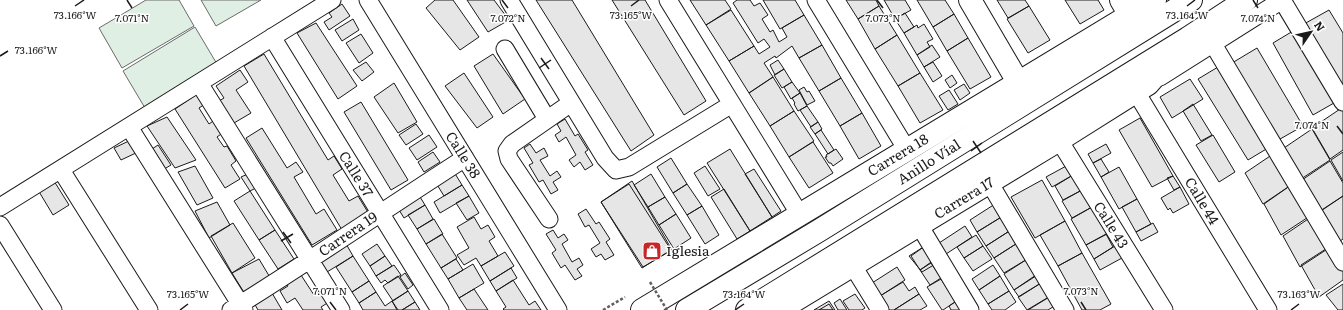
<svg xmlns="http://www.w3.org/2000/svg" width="1343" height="310" font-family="Literata,serif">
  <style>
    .green { fill: #e0efe3; stroke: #6a6a6a }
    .building { fill: #e6e6e6; stroke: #1a1a1a }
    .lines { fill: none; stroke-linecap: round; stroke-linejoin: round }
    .street-casing { stroke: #1a1a1a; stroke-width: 19 }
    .secondary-casing { stroke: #1a1a1a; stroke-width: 24 }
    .highway-casing { stroke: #1a1a1a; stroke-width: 24 }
    .path { stroke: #5f5f5f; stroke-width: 2.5; stroke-dasharray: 3 2; stroke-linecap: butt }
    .street { stroke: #fff; stroke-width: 17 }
    .secondary { stroke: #fff; stroke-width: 22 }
    .highway { stroke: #fff; stroke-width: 22 }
    .path-bridge { stroke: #5f5f5f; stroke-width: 2.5; stroke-dasharray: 3 2; stroke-linecap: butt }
    .ticks { fill: none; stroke: #1a1a1a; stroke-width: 1.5 }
    .labels { text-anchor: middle; stroke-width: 3; stroke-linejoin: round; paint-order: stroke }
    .street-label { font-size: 14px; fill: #1a1a1a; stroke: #fff }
    .poi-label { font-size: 14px; fill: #1a1a1a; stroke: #fff; text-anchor: start }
    .ticks-label { font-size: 10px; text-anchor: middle; fill: #1a1a1a; stroke: #fff; stroke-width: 3; stroke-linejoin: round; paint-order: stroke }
  </style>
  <rect width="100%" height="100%" fill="#fff"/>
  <path class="green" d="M146,0H179L194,26L122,68L99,28Z
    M201,0H261L216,26Z
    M195,27L217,64L145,108L123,71Z"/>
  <path class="building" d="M435,0H453L479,37L460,50L426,8Z
    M467,0H494L509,20L488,32Z
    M536,0H572L654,135L631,151Z
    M612,0H645L706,101L684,115Z
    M690,0H725L731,9L706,25Z
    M737,0H750L754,6L760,3L768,15L762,19L770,32L773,30L779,42L787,37L782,28L804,15L822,45L799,58L792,46L776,58L775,56L764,63L773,77L749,93L729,61L754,46L759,54L770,47L764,39L758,43L733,3Z
    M763,0H795L804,15L780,29Z
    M846,0H876L879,6L858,19Z
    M884,0H905L911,10L895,19Z
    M917,0H945L954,14L933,27Z
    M997,0H1025L1029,6L1008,18Z
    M1065,0H1098L1104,10L1080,24Z
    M342,4L350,16L329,30L324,22L332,17L329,13Z
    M879,6L897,35L875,49L858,19Z
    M1029,6L1050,40L1028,53L1007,19Z
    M731,10L754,46L729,61L706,25Z
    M1329,10L1343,33V90L1304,24Z
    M905,13L914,27L904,33L895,19Z
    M954,14L968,38L947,51L933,27Z
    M353,19L359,30L342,41L335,30Z
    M316,23L357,86L338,99L297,33Z
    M924,24L933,39L927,42L930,47L917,55L904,33L917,25L918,28Z
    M1293,31L1334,103L1313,115L1273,43Z
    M361,34L373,53L359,63L346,43Z
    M897,35L920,73L898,86L875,49Z
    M968,38L991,77L970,89L947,51Z
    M822,45L841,78L819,91L799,58Z
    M932,45L940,57L924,67L917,55Z
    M1257,48L1303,126L1273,143L1227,66Z
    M264,54L328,160L334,156L342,169L333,175L349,201L358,196L369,214L342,230L244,66Z
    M493,54L525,99L503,114L474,66Z
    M778,60L784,69L775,75L770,65Z
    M366,62L374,72L362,81L353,70Z
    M933,62L942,76L933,82L924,67Z
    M1218,67L1268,148L1248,160L1198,79Z
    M784,69L792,82L782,88L774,75Z
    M240,70L248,82L236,90L251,113L234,123L219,101L224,98L216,86Z
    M464,73L493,117L477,128L445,86Z
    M920,73L943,110L920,123L898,86Z
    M952,75L957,83L950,88L945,80Z
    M773,77L794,111L770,126L749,93Z
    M841,78L862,113L840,126L819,91Z
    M1190,79L1203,99L1172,118L1160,97Z
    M792,82L800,93L791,99L784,87Z
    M394,83L417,122L398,133L374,97Z
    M964,84L970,93L960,100L954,90Z
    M804,87L807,92L809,91L815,101L807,105L799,90Z
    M949,90L958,104L948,110L939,96Z
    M199,93L205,104L199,108L209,124L216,119L224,132L217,137L224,147L227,146L236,161L231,165L240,179L225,188L175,109Z
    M800,93L807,106L798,111L794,104L795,103L792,98Z
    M361,102L408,180L391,190L344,112Z
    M1193,104L1212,135L1201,141L1183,111Z
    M807,106L818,122L811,127L800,110Z
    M1343,107V150L1330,159L1312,128Z
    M794,111L814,141L789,157L770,126Z
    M862,113L881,146L859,159L840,126Z
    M167,117L196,160L175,168L147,126Z
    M1140,118L1173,176L1152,187L1119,130Z
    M565,119L575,136L578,134L588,150L585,152L593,165L585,170L580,162L574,167L569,160L576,155L566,137L559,142L555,135L561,131L557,124Z
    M818,122L822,129L815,134L810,127Z
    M416,124L423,134L406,145L399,135Z
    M262,128L287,168L296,162L303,172L294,177L316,214L324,209L337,230L312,245L246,138Z
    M1312,129L1330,160L1298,181L1281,150Z
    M821,130L834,150L828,154L815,134Z
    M429,135L437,147L417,160L409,148Z
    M1213,135L1235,172L1219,182L1196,145Z
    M131,140L138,152L121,160L114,148Z
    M813,142L833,173L809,188L789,157Z
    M530,144L536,153L544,148L548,156L540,160L550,176L557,171L561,177L553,182L558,190L551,194L543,180L539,182L529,165L533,163L524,148Z
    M1106,144L1111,153L1093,163L1088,154Z
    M158,145L171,165L161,171L149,151Z
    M730,149L772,217L750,231L707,163Z
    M836,149L843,159L833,166L831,163H829L825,157H827L826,155Z
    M433,152L440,162L424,172L418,162Z
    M1276,152L1294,183L1263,204L1245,173Z
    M1343,152V181L1331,160Z
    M671,158L687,184L673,193L657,167Z
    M1101,159L1109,172L1101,177L1093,163Z
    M1330,161L1343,183V196L1317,213L1299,182Z
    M1068,165L1073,175L1052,187L1046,177Z
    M195,166L213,198L197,205L178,172Z
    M705,166L720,189L708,196L694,173Z
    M1119,167L1137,199L1119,209L1101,177Z
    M754,169L781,211L772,217L745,174Z
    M454,172L462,185L444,196L436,183Z
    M250,173L258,187L250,191L241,177Z
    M651,174L665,197L648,207L634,185Z
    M1073,175L1082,190L1063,200L1055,186Z
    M1173,176L1180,187L1174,190L1167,178Z
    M1042,180L1065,221L1035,238L1011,197Z
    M54,181L69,205L53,215L38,190Z
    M632,181L672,250L643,267L601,202Z
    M1294,183L1313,214L1281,235L1264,204Z
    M629,184L671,250L642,268L601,202Z
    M687,184L702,206L687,215L673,193Z
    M462,185L469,196L440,213L434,202Z
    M1180,187L1189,204L1173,213L1170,208L1168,210L1161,198Z
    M724,189L750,231L737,239L711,197Z
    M1082,190L1092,207L1072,218L1062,201Z
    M250,191L275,230L259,240L234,201Z
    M417,192L425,205L404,218L396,205Z
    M469,196L479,213L467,220L456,203Z
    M1343,196V239L1336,244L1318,213Z
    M665,197L676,214L659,225L648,207Z
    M1137,199L1151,224L1136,232L1122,207Z
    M217,202L230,225L209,238L195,211Z
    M995,204L1003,216L977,232L970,220Z
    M425,205L433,219L417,229L408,215Z
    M702,206L719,235L705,244L687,215Z
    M1092,207L1107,234L1086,245L1071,219Z
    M586,209L596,224L599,222L610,239L606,242L614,255L605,260L601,254L596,257L591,249L600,243L589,225L585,227L578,214Z
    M676,214L691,238L674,249L659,225Z
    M1314,215L1332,246L1300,267L1283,236Z
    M1003,216L1011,230L986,246L977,232Z
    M474,217L481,229L488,225L495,237L489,241L498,256L481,266L476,258L464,265L457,255L469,248L457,227Z
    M434,219L443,234L426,244L417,229Z
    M1065,221L1082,253L1058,266L1040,235Z
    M233,223L255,258L232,273L211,236Z
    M1153,223L1158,232L1141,241L1136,232Z
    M965,226L972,237L946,254L939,243Z
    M275,230L294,259L278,269L259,240Z
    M553,230L558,238L564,234L568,240L562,244L572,262L579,258L583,265L577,269L582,276L575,280L565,265L561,268L552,253L556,250L546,234Z
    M1011,230L1019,242L994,258L986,246Z
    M442,234L457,258L441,268L426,244Z
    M1106,234L1113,247L1094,259L1086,245Z
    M976,235L983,246L964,258L957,247Z
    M345,242L353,256L327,272L319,259Z
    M1019,242L1029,258L1004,273L994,258Z
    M377,244L385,256L370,266L362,254Z
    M1332,245L1343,264V280L1319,297L1301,265Z
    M925,246L934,260L920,270L911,256Z
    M925,246L937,263L922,272L909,256Z
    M983,246L992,259L973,271L964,258Z
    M1115,246L1122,258L1100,270L1094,259Z
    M505,252L514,266L490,281L481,266Z
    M1082,253L1111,304L1100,310H1082L1058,266Z
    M353,256L369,281L352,292L336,267Z
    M385,256L392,266L376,276L370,266Z
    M1029,258L1039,274L1014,290L1004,274Z
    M259,259L271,279L245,294L232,273Z
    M456,259L463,270L448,279L441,268Z
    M931,263L941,278L930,285L920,270Z
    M473,264L484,283L459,298L448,279Z
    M394,265L401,275L388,283L385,280L381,283L376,276Z
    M993,265L1000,276L979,290L972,279Z
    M897,267L905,280L880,296L872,283Z
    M511,268L517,278L496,291L490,281Z
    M299,272L314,295L321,291L329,302L321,307L323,310H303L295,298L287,303L280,291L288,286L285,281Z
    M405,273L413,285L408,289L400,277Z
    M1036,275L1041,283L1019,297L1014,290Z
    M398,276L408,291L393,301L383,286Z
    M1000,276L1009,291L988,304L979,290Z
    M941,279L950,293L958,300L943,310H942L927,287Z
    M513,280L529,305L535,301L541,310H504L503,309L506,307L496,291Z
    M369,281L376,292L359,303L352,292Z
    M903,282L909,291L915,287L919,294L894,310H889L880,296Z
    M1041,283L1052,295L1027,310L1018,297Z
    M1343,284V310H1338L1326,295Z
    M474,289L488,310H467L459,298Z
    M408,291L415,302L402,310H398L392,301Z
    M1009,291L1016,302L1005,310H992L988,304Z
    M376,292L385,306L392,301L397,310H363L359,303Z
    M272,293L282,310H258L254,303Z
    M855,294L865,308L862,310H849L843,301Z
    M919,294L927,306L920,310H894Z
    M1051,296L1056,305L1048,310H1028Z
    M840,299L847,310H838L834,303Z
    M958,300L964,310H951L949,306Z
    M829,301L835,310H814Z
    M415,302L420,310H402Z
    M829,304L833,310H819Z"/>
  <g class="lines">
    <defs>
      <path id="street" d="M368,0L558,310
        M509,0L605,158L616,170L629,167L732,104
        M668,0L800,215
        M816,0L907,150
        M1282,0L1343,102
        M272,37L440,310
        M1213,44L1343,262
        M505,49L547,119
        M1160,77L1282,0
        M199,83L341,310
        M1136,92L1268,310
        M129,127L244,310
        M1059,140L1164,310
        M61,170L149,310
        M989,182L1065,310
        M0,207L332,0
        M549,219L509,159L507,151L512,144L571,103
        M0,225L53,310
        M919,225L970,310
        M853,266L880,310
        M231,310C310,261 387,208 465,158"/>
      <path id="secondary" d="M970,0L1018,82
        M1121,0L1130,15
        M642,310L1155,0
        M779,310L1059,140L1148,84L1184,43"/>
      <path id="highway" d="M687,310L820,230L1191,0
        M747,310L1188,38L1246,0"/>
    </defs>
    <use href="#street" class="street-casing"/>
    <use href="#secondary" class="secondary-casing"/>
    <use href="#highway" class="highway-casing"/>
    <path class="path" d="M603,310L625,297"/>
    <use href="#street" class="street"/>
    <use href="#secondary" class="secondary"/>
    <use href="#highway" class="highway"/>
    <path class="path-bridge" d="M650,282L667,310"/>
  </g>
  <path class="ticks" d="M127,0L132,8M502,0L508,8M877,0L883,8M1253,0L1258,8M75,6L84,0M631,6L639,0M1187,6L1195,0M0,56L8,51M541,58L549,69M539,68L551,60M1337,126L1343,134M973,141L981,153M971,151L982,143M283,232L291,243M281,241L293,234M330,302L336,310M1081,302L1086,310M180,310L188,304M735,310L744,304M1291,310L1299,304"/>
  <defs>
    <symbol id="shop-square" viewBox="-11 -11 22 22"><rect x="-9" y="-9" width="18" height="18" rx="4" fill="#c62828" stroke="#fff"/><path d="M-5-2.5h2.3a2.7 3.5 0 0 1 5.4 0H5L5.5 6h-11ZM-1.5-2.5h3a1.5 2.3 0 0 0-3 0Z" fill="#fff"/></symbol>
  </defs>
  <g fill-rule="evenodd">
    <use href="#shop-square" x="641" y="240" width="22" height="22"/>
  </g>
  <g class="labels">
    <g class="street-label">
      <text transform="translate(463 155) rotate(58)" y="5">Calle 38</text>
      <text transform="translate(898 155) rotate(-31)" y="5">Carrera 18</text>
      <text transform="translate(929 162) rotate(-32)" y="5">Anillo Víal</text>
      <text transform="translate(356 174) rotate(58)" y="5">Calle 37</text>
      <text transform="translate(964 198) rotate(-31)" y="5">Carrera 17</text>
      <text transform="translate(1202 201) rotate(59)" y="5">Calle 44</text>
      <text transform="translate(1111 225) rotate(58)" y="5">Calle 43</text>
      <text transform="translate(348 234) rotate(-34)" y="5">Carrera 19</text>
    </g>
    <g class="poi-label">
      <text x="666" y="256">Iglesia</text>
    </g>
  </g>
  <g class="ticks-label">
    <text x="1187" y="19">73.164°W</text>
    <text x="75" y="19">73.166°W</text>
    <text x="631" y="19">73.165°W</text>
    <text x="883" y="22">7.073°N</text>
    <text x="1258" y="22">7.074°N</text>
    <text x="132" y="22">7.071°N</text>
    <text x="508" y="22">7.072°N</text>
    <text x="36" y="54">73.166°W</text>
    <text x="1312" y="129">7.074°N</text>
    <text x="330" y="295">7.071°N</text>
    <text x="1081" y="295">7.073°N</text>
    <text x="188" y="298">73.165°W</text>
    <text x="744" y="298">73.164°W</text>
    <text x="1299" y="298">73.163°W</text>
  </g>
  <g transform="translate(1311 32) rotate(56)" stroke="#ffffff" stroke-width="3" paint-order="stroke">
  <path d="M0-3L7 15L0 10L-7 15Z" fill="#1a1a1a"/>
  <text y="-6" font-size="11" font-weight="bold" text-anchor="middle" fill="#1a1a1a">N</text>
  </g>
</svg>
